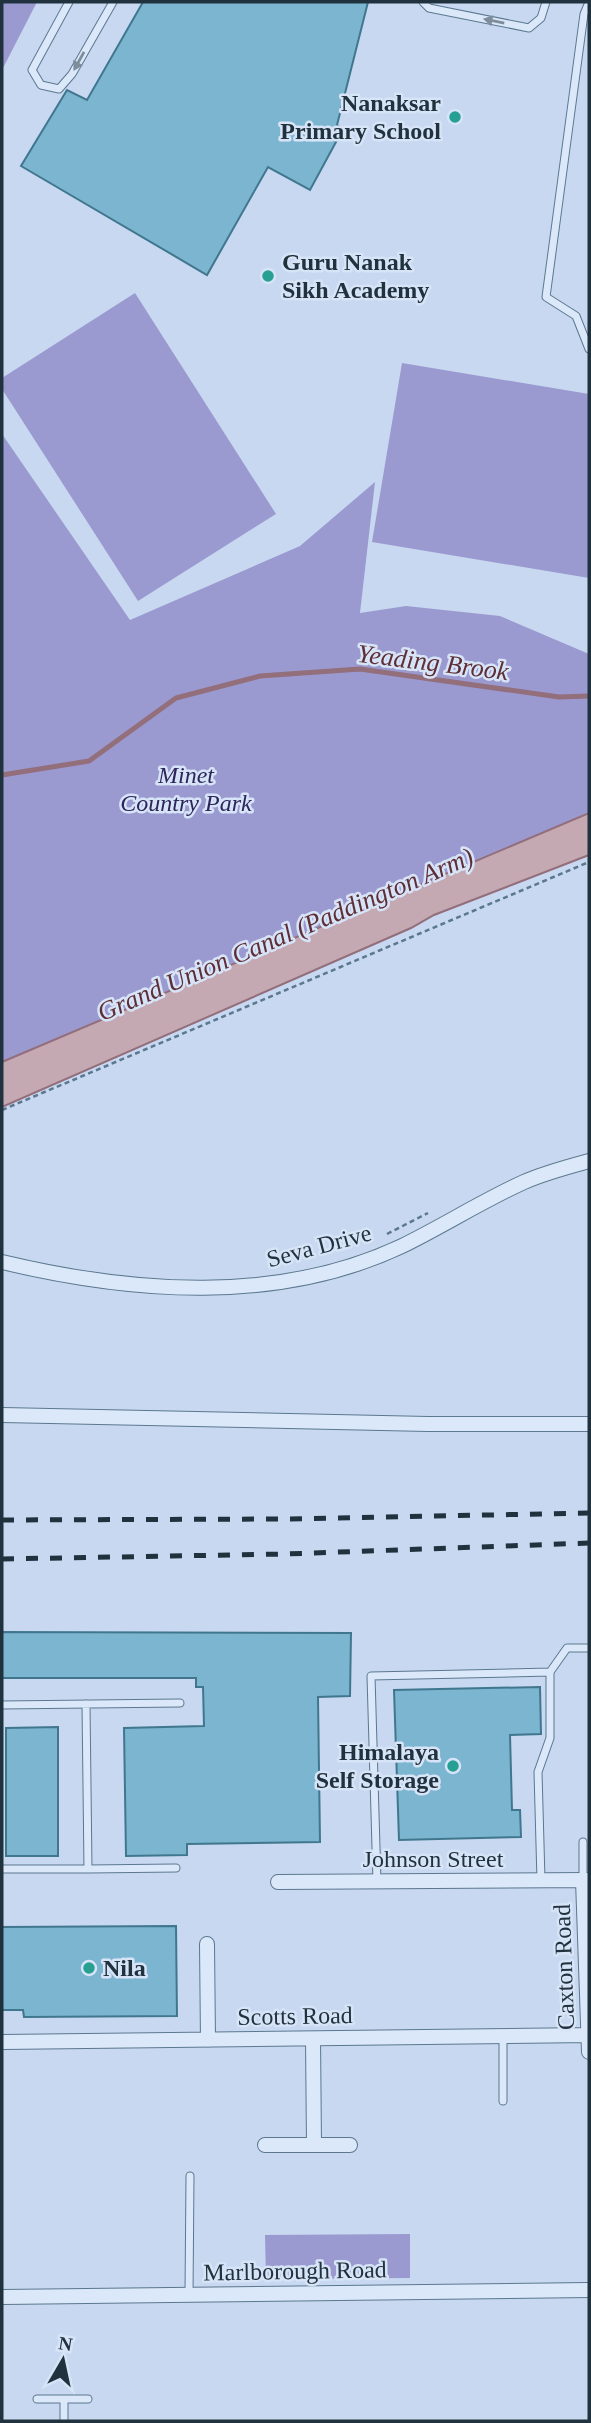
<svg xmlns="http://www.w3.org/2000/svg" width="591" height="2423" font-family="Georgia,serif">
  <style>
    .green { fill: #9b9ad0 }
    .water { fill: #c4a9b3; stroke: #936e7b; stroke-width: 2 }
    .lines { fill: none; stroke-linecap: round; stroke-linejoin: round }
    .stream { stroke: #936e7b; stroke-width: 5 }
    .building { fill: #7cb5d0; stroke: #40778e; stroke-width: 2 }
    .lane-casing { stroke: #5b788e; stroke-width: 9 }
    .street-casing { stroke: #5b788e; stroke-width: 16 }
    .path { stroke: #5b788e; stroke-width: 2.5; stroke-dasharray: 5 3.5; stroke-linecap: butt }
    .lane { stroke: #dbe8fa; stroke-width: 7 }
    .street { stroke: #dbe8fa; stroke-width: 14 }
    .rail { stroke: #20323d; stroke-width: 5; stroke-dasharray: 12 12; stroke-linecap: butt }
    .oneway { fill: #7e8d9c }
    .poi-dot { fill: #289f93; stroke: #d7e4f7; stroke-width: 2.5 }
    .labels { text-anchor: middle; stroke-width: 5; stroke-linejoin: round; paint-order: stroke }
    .poi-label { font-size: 24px; font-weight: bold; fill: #20323d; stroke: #d7e4f7; text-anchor: end }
    .park-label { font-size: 24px; font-style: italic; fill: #2d255b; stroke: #d7e4f7 }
    .street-label { font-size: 24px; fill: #20323d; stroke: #d7e4f7 }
    .water-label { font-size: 26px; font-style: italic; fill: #5e2e36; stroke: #d7e4f7 }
  </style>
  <rect width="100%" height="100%" fill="#c7d8f0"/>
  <path class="green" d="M2,2H37L2,70Z
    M135,293L276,514L138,601L2,389V378Z
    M402,363L589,394V578L372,542Z
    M2,434L130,620L300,546L375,482L360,613L406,606L500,616L589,654V812L470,867L2,1063Z
    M410,2234V2278L266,2279L265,2235Z"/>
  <path class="water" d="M589,813V855L434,915L411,928L2,1107V1062Z"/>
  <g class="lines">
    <path class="stream" d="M2,775L89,761L176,698L260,676L360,669L559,697L589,696"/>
  </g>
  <path class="building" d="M143,2H368L337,125L343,129L310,190L268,167L207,275L21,166L67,90L87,100Z
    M2,1632L351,1633L350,1696L318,1697L320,1842L187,1844V1855L126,1856L124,1728L204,1726L203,1687H196V1678H2Z
    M540,1687L541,1734L510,1735L512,1810H520L521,1837L399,1840L394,1690Z
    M58,1727V1856H6V1728Z
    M176,1926L177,2016L24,2017L23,2010H2V1927Z"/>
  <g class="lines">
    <defs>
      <path id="lane" d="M69,2L32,70L41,85L59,89L72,74L113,2
        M423,2L429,8L529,28L541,18L546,2
        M589,2L584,14L546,297L576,316L589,349
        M86,1704L88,1869L176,1868
        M2,1705L180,1703
        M583,1842V1880
        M2,1869H88
        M541,1880L538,1772L550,1738V1672L567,1648H589
        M377,1882L371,1676L550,1672
        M503,2036V2101
        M189,2295L190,2176
        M37,2399H88
        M64,2399V2421"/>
      <path id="street" d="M2,1262C132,1293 277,1305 402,1246C443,1226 482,1201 524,1182C544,1173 567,1167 589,1161
        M2,1415L428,1424H589
        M583,1880L589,2052
        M278,1882L589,1880
        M207,1944L208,2040
        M313,2039L314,2145
        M2,2042L589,2035
        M265,2145H350
        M2,2297L589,2290"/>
    </defs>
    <use href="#lane" class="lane-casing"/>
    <use href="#street" class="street-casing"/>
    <path class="path" d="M2,1110L589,862
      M387,1234L428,1213"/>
    <use href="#lane" class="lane"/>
    <use href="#street" class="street"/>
    <path class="rail" d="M2,1520L285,1519L589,1513
      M2,1559L286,1554L589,1543"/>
  </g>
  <defs><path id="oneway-solid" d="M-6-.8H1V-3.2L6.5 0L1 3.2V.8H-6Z" transform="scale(1.75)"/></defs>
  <g class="oneway">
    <use href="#oneway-solid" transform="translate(494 21) rotate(-169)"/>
    <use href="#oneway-solid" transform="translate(79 61) rotate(119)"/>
  </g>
  <g class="poi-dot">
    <circle cx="455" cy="117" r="7"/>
    <circle cx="268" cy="276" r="7"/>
    <circle cx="453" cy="1766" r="7"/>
    <circle cx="89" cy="1968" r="7"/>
  </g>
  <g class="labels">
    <g class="poi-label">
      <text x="441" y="111">Nanaksar<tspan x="441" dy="28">Primary School</tspan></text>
      <text x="282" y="270" text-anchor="start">Guru Nanak<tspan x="282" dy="28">Sikh Academy</tspan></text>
      <text x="439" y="1760">Himalaya<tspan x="439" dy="28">Self Storage</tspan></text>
      <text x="103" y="1976" text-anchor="start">Nila</text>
    </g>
    <g class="park-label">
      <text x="186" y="783">Minet<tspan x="186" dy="28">Country Park</tspan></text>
    </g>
    <g class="street-label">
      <text transform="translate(319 1246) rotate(-15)" y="8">Seva Drive</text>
      <text x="433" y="1867">Johnson Street</text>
      <text transform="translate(564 1967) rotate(-92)" y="8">Caxton Road</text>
      <text transform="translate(295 2016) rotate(-1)" y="8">Scotts Road</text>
      <text transform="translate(295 2271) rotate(-1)" y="8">Marlborough Road</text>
    </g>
    <g class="water-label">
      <text transform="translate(433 662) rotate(7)" y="9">Yeading Brook</text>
      <text transform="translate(285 934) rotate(-23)" y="9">Grand Union Canal (Paddington Arm)</text>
    </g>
  </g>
  <rect width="591" height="2423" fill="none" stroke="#20323d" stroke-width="7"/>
  <g transform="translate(63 2360) rotate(9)" stroke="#d7e4f7" stroke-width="5" paint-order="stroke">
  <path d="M0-5L12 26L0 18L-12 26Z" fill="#20323d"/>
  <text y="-10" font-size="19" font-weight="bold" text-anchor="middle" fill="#20323d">N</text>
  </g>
</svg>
